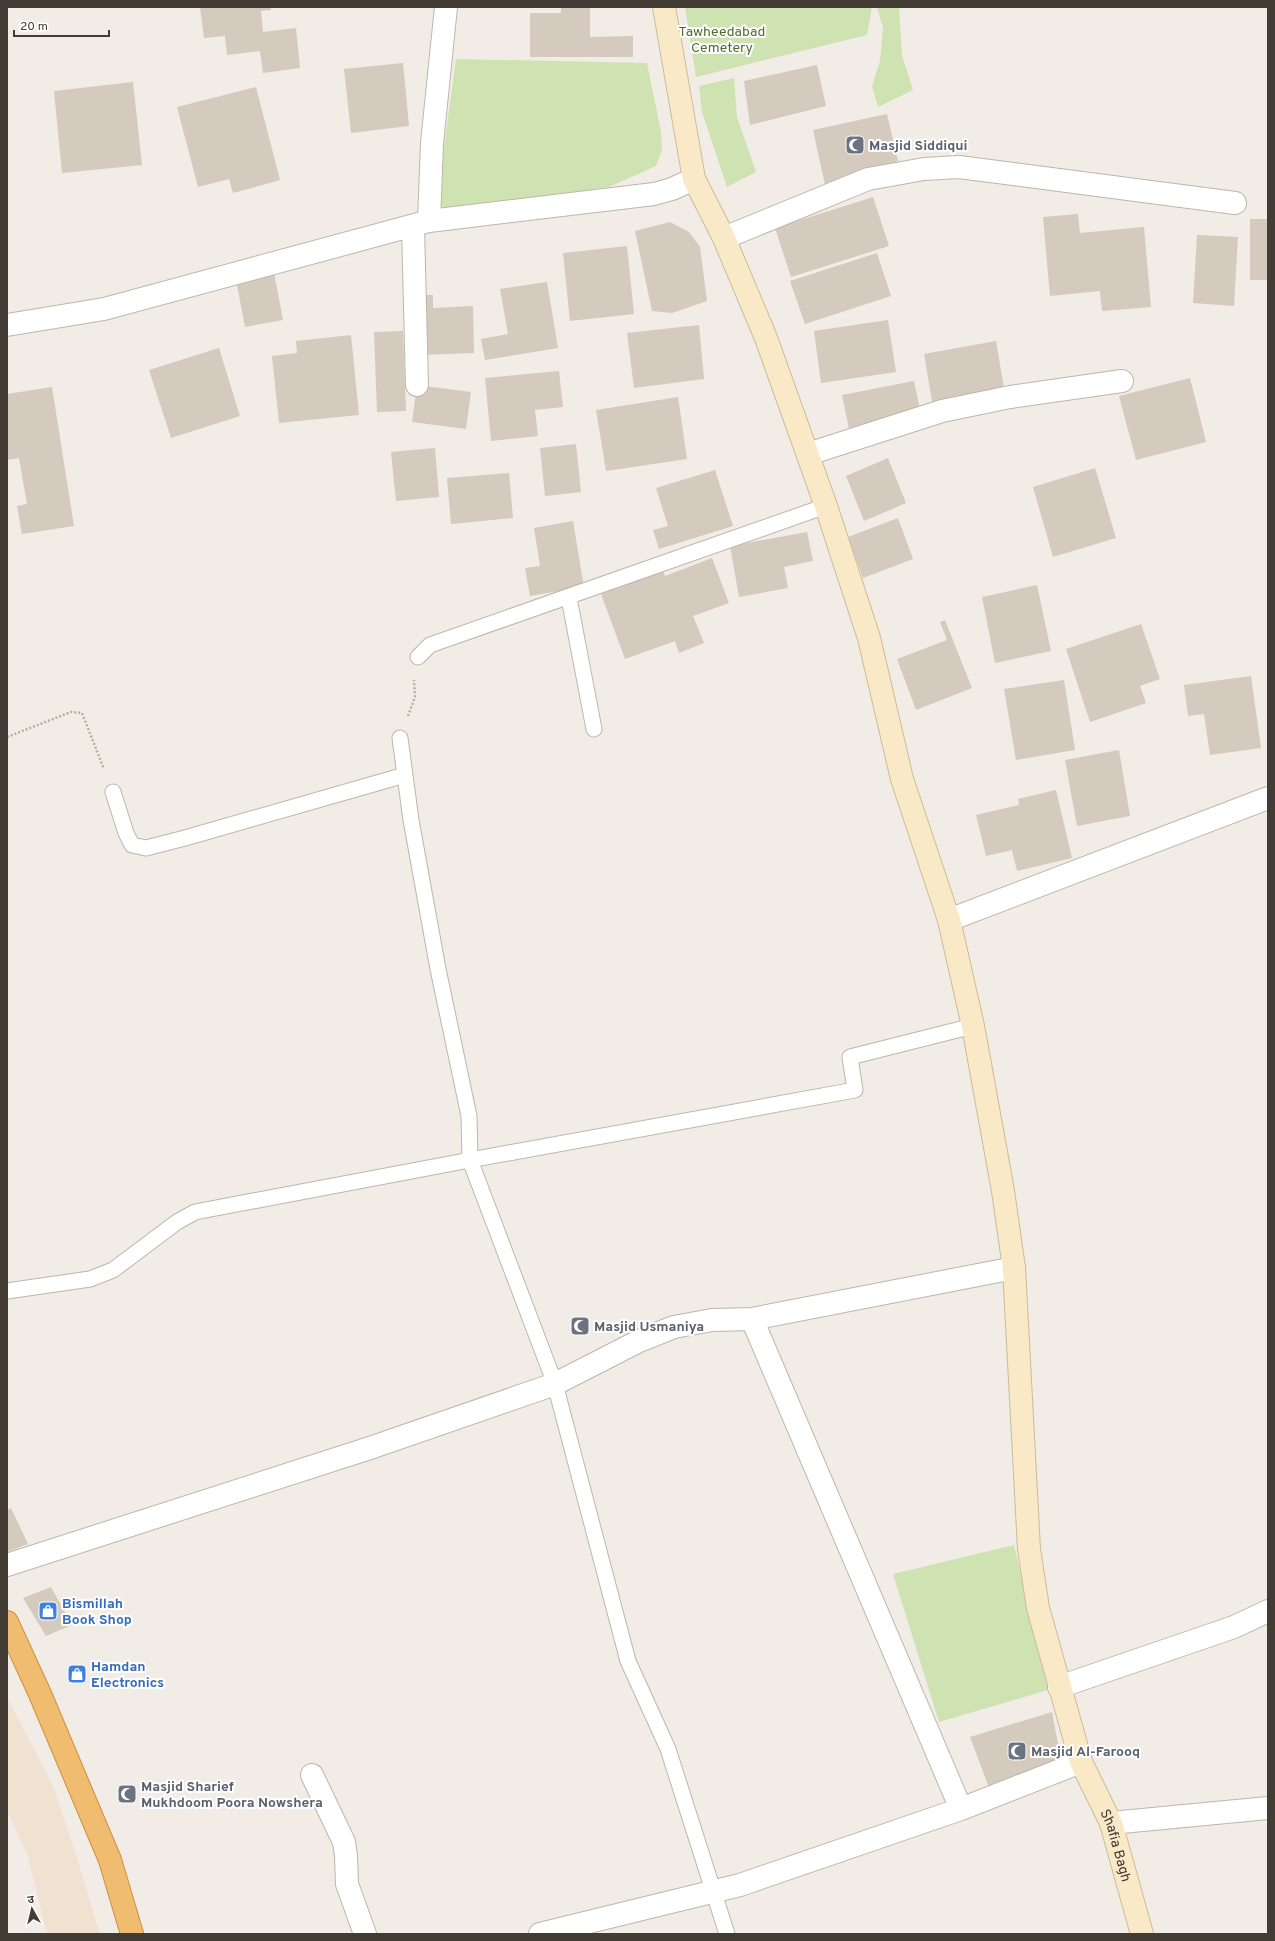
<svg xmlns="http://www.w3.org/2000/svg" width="1275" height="1941" font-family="Overpass,'Noto Sans Devanagari',sans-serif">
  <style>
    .commercial { fill: #f1e1d1 }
    .green { fill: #cfe2b1 }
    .building { fill: #d4cabe }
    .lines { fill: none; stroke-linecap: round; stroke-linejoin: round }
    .lane-casing { stroke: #beb6ab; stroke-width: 17 }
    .street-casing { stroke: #beb6ab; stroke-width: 24 }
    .secondary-casing { stroke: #ccbb98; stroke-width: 24 }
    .highway-casing { stroke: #ce8f42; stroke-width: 24 }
    .path { stroke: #bbae9b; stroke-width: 2.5; stroke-dasharray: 2 2; stroke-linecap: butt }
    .lane { stroke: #fff; stroke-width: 15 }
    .street { stroke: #fff; stroke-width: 22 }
    .secondary { stroke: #f9e9c6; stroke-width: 22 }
    .highway { stroke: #f0bc70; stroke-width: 22 }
    .labels { text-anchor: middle; stroke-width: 4; stroke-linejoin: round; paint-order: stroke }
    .park-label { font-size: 14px; fill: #4b6e2e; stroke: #fff }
    .worship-label { font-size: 14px; font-weight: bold; fill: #5b616d; stroke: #fff; text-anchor: start }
    .shop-label { font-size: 14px; font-weight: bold; fill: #366cbe; stroke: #fff; text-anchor: start }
    .street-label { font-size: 14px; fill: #423c35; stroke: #fff }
  </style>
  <rect width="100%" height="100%" fill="#f1ece5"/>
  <path class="commercial" d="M7,1697L53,1786L76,1855L100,1934H47L27,1853L7,1811Z"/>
  <path class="green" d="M685,7H872L867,35L696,77Z
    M877,7H899L902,55L913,90L878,107L872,86L880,61L883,28Z
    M456,59L647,63L661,132L662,149L656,166L609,187L445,210L437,199Z
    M734,78L737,117L756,172L727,187L702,112L699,86Z
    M1014,1545L1048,1690L939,1722L893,1574Z"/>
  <path class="building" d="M200,7H271V10L261,11L263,32L296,28L300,68L263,73L260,51L227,55L225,36L204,38Z
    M561,7H590V37L633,36V57H530V13H561Z
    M403,63L409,126L351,133L344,69Z
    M817,65L826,106L750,125L744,81Z
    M133,82L142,165L62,173L54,91Z
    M256,87L280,180L233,193L229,179L198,187L177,107Z
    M887,114L898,161L825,185L813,130Z
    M873,197L889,246L791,277L775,228Z
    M1078,214L1080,233L1144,227L1151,307L1102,311L1100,291L1050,296L1043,217Z
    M1250,219H1268V280H1250Z
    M670,222L689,232L700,247L707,301L672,313L652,311L635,231Z
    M1197,235L1238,237L1234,306L1193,303Z
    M627,246L634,314L570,321L563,253Z
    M877,253L891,296L805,324L790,281Z
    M274,273L283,320L245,327L236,280Z
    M547,282L558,348L485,360L481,339L508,334L500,289Z
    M416,295H433V308L473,306L474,353L418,355Z
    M888,320L896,372L821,383L814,331Z
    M699,325L704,379L634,388L627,333Z
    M403,331L406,411L377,412L374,332Z
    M351,335L359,415L279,423L272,356L297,353L296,341Z
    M996,341L1005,394L933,407L924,354Z
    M219,348L240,416L171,438L149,370Z
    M559,371L563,407L535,410L538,436L491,441L485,378Z
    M1190,378L1206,442L1136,460L1119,396Z
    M914,381L921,414L849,429L842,395Z
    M417,385L471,392L466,429L412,422Z
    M52,387L74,526L22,534L17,506L27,504L19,458L7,460V394Z
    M678,397L687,459L606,471L596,410Z
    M576,444L581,492L545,496L540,448Z
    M435,448L439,497L396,501L391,452Z
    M888,458L906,503L864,521L846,476Z
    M1095,468L1116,538L1053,557L1033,487Z
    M715,470L733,526L659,549L653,530L668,526L656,488Z
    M509,473L513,518L451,524L447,478Z
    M898,518L913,559L863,578L848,537Z
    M573,521L584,587L530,596L525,568L540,566L534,528Z
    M807,532L813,561L784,567L788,588L739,597L730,546Z
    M712,558L729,603L693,616L704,643L679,653L675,641L625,659L601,594L663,571L665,576Z
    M1037,585L1051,651L995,663L982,597Z
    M945,620L972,688L916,710L897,659L947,640L940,622Z
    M1141,624L1160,679L1140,686L1146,703L1090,722L1066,649Z
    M1251,676L1261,748L1210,755L1204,714L1188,716L1184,685Z
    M1064,680L1075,750L1016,760L1004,689Z
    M1119,750L1130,816L1077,826L1065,760Z
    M1056,790L1072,858L1017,871L1012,850L986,856L976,815L1019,805L1018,799Z
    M11,1508L28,1544L7,1552V1510Z
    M51,1587L72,1625L46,1636L23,1598Z
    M1052,1712L1062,1765L990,1790L970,1737Z"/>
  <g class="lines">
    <defs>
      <path id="lane" d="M569,598L594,729
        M418,657L430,645L826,506
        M400,738L411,820L438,969L469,1116L470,1160L555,1384L628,1661L668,1749L727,1934
        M113,792L126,833L132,845L146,848L185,838L405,775
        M7,1291L90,1279L113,1270L177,1222L195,1212L470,1160L855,1090L850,1057L973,1026"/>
      <path id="street" d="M429,221L432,143L446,7
        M413,226L417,385
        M724,238L868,179L924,169L959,167L1235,203
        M7,325L104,309L429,221L654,194L672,189L694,179
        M808,454L942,411L1010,397L1122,381
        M949,920L1268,798
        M752,1319L961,1809
        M7,1565L370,1448L555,1384L639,1341L674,1327L712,1320L752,1319L1014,1268
        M1059,1687L1234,1627L1268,1611
        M312,1775L344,1842L346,1856L347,1884L365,1934
        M1111,1823L1268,1808
        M540,1934L740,1885L961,1809L1081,1762"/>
      <g id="secondary">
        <path id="s1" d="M664,7L694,179L724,238L766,338L826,506L869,638L902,779L949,920L973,1026L1003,1191L1014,1268L1029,1549L1038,1608L1081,1762L1111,1823L1142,1934"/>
      </g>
      <path id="highway" d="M7,1622L40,1694L110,1860L132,1934"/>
    </defs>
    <use href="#lane" class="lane-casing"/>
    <use href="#street" class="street-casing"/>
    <use href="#secondary" class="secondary-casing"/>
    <use href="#highway" class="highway-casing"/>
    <path class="path" d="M408,716L415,697L414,680
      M7,737L71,712L82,713L104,769"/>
    <use href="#lane" class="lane"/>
    <use href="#street" class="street"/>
    <use href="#secondary" class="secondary"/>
    <use href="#highway" class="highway"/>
  </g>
  <defs>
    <symbol id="mosque-square" viewBox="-11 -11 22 22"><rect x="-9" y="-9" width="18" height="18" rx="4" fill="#6b7280" stroke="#fff"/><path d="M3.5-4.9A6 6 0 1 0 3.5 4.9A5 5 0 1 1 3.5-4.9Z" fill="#fff"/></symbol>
    <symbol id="shop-square" viewBox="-11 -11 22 22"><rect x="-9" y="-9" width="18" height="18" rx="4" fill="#3f7fe0" stroke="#fff"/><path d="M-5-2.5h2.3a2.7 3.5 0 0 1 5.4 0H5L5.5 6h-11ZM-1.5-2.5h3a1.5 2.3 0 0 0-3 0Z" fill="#fff"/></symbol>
  </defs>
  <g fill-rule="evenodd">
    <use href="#mosque-square" x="844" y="134" width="22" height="22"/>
    <use href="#mosque-square" x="569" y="1315" width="22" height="22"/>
    <use href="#shop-square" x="37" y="1600" width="22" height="22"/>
    <use href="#shop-square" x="66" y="1663" width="22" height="22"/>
    <use href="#mosque-square" x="1006" y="1740" width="22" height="22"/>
    <use href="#mosque-square" x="116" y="1783" width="22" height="22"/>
  </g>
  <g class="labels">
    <g class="park-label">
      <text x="722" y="36">Tawheedabad<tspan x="722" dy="16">Cemetery</tspan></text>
    </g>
    <g class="worship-label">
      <text x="869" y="150">Masjid Siddiqui</text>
      <text x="594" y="1331">Masjid Usmaniya</text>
      <text x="1031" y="1756">Masjid Al-Farooq</text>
      <text x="141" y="1791">Masjid Sharief<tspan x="141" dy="16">Mukhdoom Poora Nowshera</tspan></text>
    </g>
    <g class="shop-label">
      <text x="62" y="1608">Bismillah<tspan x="62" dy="16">Book Shop</tspan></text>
      <text x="91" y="1671">Hamdan<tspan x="91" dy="16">Electronics</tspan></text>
    </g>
    <g class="street-label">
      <text dy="5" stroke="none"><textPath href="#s1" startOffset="1906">Shafia Bagh</textPath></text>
    </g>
  </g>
  <rect width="1275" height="1941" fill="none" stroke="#423c35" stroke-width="16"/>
  <g transform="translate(32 1909) rotate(352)" stroke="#ffffff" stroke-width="3" paint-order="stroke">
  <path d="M0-3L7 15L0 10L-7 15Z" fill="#423c35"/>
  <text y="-6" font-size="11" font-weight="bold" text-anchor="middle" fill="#423c35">उ</text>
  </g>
  <path d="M14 30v6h95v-6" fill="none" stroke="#423c35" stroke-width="2"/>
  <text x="20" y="30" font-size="12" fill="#423c35" stroke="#ffffff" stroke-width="3" paint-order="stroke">20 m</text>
</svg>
